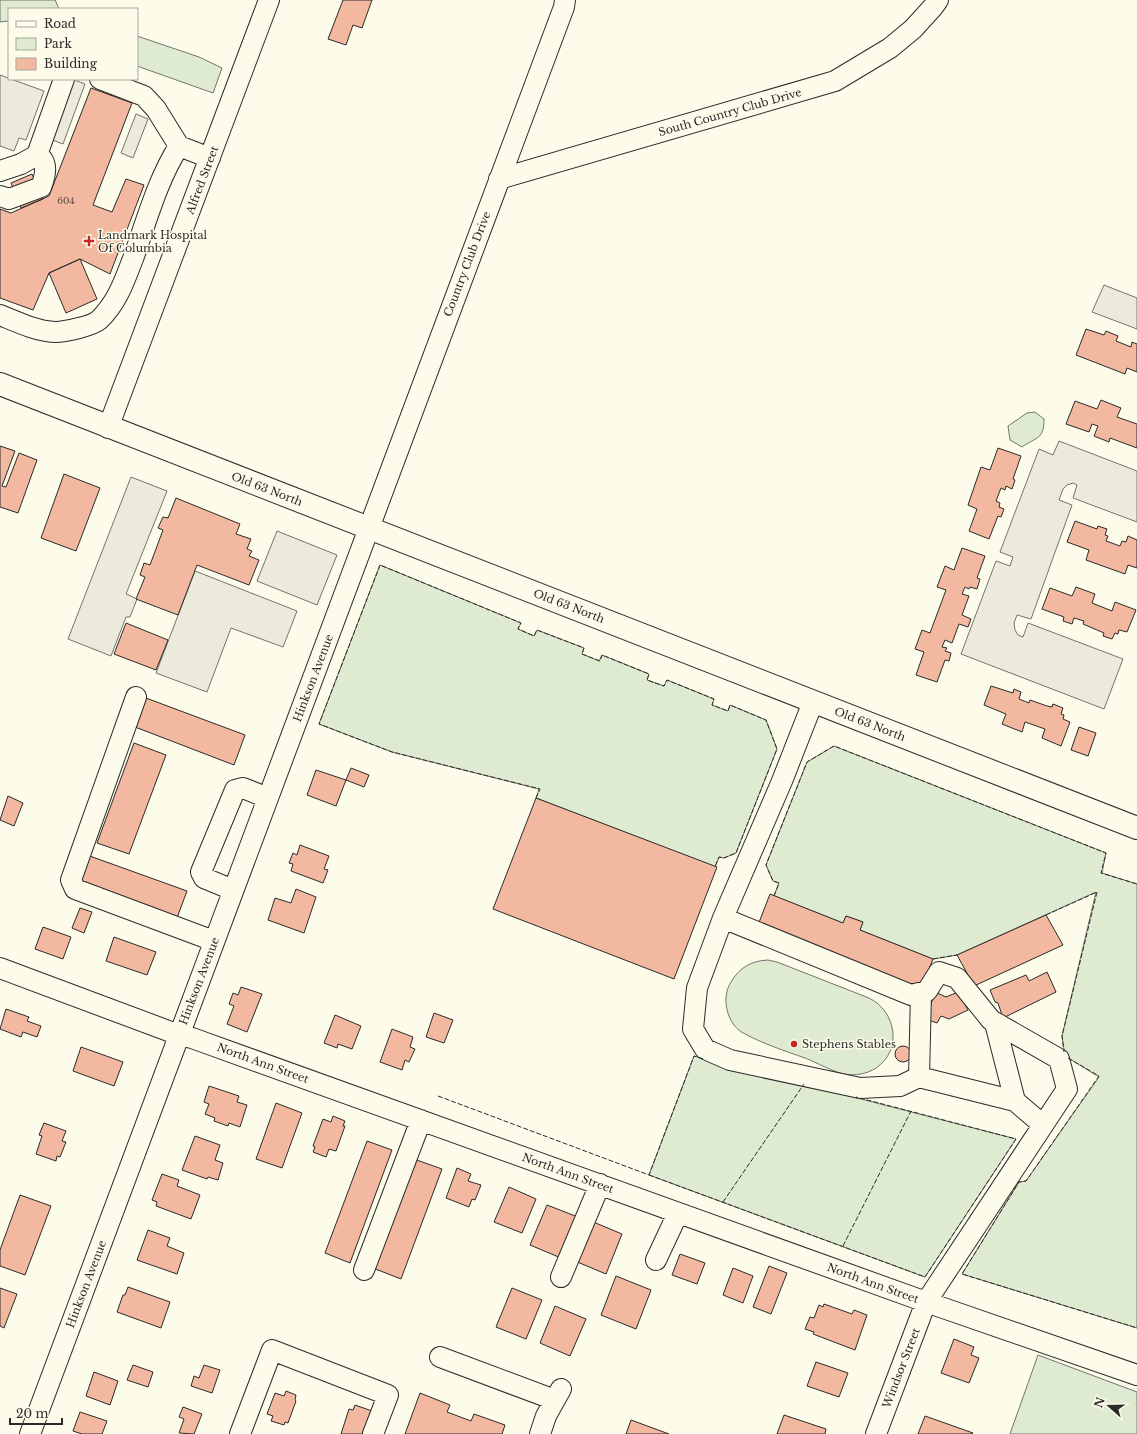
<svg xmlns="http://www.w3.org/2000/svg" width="1137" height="1434" font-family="'Libre Baskerville',serif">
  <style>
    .green { fill: #deebd1; stroke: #74746e }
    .parking { fill: #eceadb; stroke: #74746e }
    .building { fill: #f2b8a0; stroke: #2b2b2b }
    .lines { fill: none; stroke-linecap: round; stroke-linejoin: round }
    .minor-casing { stroke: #2b2b2b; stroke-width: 22 }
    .major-casing { stroke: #2b2b2b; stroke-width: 24 }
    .minor { stroke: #fdfbea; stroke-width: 20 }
    .major { stroke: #fdfbea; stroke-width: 22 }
    .fence { stroke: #2b2b2b; stroke-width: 1; stroke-dasharray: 5 2; stroke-linecap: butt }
    .poi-dot { fill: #c62828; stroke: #fdfbea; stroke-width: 1.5 }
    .labels { text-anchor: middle; stroke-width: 3; stroke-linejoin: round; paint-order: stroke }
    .number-label { font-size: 9px; fill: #5d4e48 }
    .street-label { font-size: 11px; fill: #2b2b2b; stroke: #fdfbea }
    .poi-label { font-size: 11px; fill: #2b2b2b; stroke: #fdfbea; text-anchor: start }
  </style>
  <rect width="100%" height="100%" fill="#fdfbea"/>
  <path class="green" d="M0,0H55L59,9H9V21L0,22Z
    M137,36L199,57L222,68L213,93L137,66Z
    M1035,412L1044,419C1044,440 1036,437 1022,447L1010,440L1008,426L1027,413Z
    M380,565L521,623L518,629L534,636L537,630L584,648L582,654L599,661L602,655L649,674L647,680L664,686L667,680L714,699L712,705L728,711L730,705L766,720L777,749L736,853L724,858L719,857L715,867L536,798L539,789L392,752L319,724Z
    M834,746L1106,853L1102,873L1137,884V1328L962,1274L1019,1182L1026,1181L1099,1077L1065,1056L1062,1036L1096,892L957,955L933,959L860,930L863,922L846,916L843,923L774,896L779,883L773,881L766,865L807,762Z
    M768,960L777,962L869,998C896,1011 903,1050 876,1068C867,1074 855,1076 844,1074C831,1071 818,1063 805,1058C785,1051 764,1044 745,1034C741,1032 737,1029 734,1025C725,1013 723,994 731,982C740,967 751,961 768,960Z
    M694,1056L1016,1139L925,1277L649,1175Z
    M1038,1355L1137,1392V1434H1010Z"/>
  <path class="parking" d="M0,75L44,91L26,140L19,138L14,151L0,146Z
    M72,79L85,84L63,144L50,139Z
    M136,114L148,119L133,158L121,153Z
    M1104,285L1137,298V329L1092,312Z
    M1059,441L1137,471V522L1073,498L1077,485L1073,483L1067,485L1063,489L1059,500L1072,505L1031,619L1017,615L1014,623L1015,630L1018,635L1023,637L1028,623L1123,659L1104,709L961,654L996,561L1010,566L1013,557L1000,552L1039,449L1053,455Z
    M131,477L167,491L126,594L137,599L130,617H126L111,656L68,639Z
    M277,531L337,555L317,605L257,581Z
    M195,571L297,611L283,647L231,628L207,692L156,673Z"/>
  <path class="building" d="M343,0H372L362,28L353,25L346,45L328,39Z
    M91,88L132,103L93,205L112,212L126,179L144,185L110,274L80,259L49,273L33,310L0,298V209L11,213L49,196Z
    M32,174L43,199L21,208L11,183Z
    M80,259L97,299L66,313L49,273Z
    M1086,329L1104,335L1106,331L1118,336L1116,341L1131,347L1132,342L1137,344V372L1127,368L1125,374L1076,355Z
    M1101,400L1121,408L1117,417L1137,424V448L1110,438L1109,442L1094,436L1098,426L1092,424L1089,432L1066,424L1075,401L1097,409Z
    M0,446L15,451L2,486L6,487L19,453L37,460L18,513L0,507Z
    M998,448L1021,456L1013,479L1015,480L1012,489L1006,486L1005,490L1001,488L996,501L1000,503L999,507L1004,509L1001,517L998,516L989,539L969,531L977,509L968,505L981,467L990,470Z
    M64,474L100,488L76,551L41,538Z
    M176,498L240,524L236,534L251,539L247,549L252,551L249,556L259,560L249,585L197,565L178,615L136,599L145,577L140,575L144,563L150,565L163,530L158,528L163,517L168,518Z
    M1075,521L1097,529L1098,526L1107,529L1105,535L1108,536L1106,541L1120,546L1122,541L1126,542L1128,536L1137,540V568L1128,565L1125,574L1086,560L1089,550L1067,542Z
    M962,548L985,556L977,578L980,579L977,589L970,587L969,589L965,587L962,594L969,596L962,615L971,619L968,627L959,624L952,643L945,640L942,647L947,648L945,651L951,653L949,661L945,660L937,682L916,675L924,652L915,649L922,630L930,633L946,590L937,587L945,566L954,570Z
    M1076,587L1095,594L1092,603L1112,611L1115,602L1136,610L1127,632L1119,630L1118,634L1115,633L1112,639L1103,636L1104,633L1083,624L1084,621L1074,618L1072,624L1063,621L1064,617L1042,609L1050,588L1072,596Z
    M126,623L168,640L156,670L114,654Z
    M991,686L1013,693L1014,689L1021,692L1019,699L1029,703L1030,700L1047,706L1052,707L1053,704L1063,708L1061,714L1064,715L1063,719L1070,722L1061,746L1042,738L1045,729L1025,722L1022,732L1002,724L1006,714L984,705Z
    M146,698L245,735L234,765L135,727Z
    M1079,727L1096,733L1088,756L1071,750Z
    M134,743L166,755L129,854L97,843Z
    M351,768L369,775L364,787L346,780Z
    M316,770L346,780L336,806L307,795Z
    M8,796L23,803L14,826L0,820Z
    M536,798L717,867L674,979L493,909Z
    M300,845L329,856L324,869L328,870L323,883L291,871L293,864L289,863L293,853L297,855Z
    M87,855L187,891L175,923L76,887Z
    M296,889L316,897L304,933L268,920L275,898L291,903Z
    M770,894L843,923L846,916L863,922L860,930L933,959L921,989L758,925Z
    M80,908L92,912L84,933L72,928Z
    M1046,915L1063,945L974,986L957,955Z
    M43,927L71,937L63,959L35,949Z
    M114,937L156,952L147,975L106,961Z
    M1047,972L1056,992L1003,1018L998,1003L995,1002L990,990L1026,975L1029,981Z
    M241,987L262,994L247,1032L227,1024L234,1006L229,1004L233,993L238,995Z
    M935,992L946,997L958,992L968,1010L949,1019L941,1016L937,1023L926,1019Z
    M6,1009L29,1017L27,1021L41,1026L37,1037L23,1032L21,1037L0,1029Z
    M434,1013L453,1020L444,1043L426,1037Z
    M335,1015L361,1026L352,1049L338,1044L337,1048L324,1043Z
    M392,1029L413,1037L410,1047L415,1049L409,1062L405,1060L402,1070L380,1062Z
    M895 1054a8 8 0 1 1 16 0a8 8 0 1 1-16 0Z
    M81,1047L123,1062L114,1086L73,1071Z
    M209,1086L239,1096L237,1102L247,1105L240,1127L229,1123L228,1126L214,1121L215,1118L205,1114L209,1104L204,1102Z
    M276,1103L302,1113L282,1168L256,1159Z
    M333,1116L345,1121L343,1126H345L336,1151L329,1149L326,1157L313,1152L315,1147L313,1146L323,1119L331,1122Z
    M44,1123L66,1131L62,1141L66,1142L60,1157L57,1156L56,1161L36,1154L42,1136L39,1135Z
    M195,1136L220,1145L215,1160L223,1163L218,1180L208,1177L207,1179L182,1170Z
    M367,1141L392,1150L350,1263L325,1253Z
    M414,1159L442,1169L401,1279L373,1268Z
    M457,1168L471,1174L468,1181L481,1185L475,1200L472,1199L469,1207L446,1198Z
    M162,1174L179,1180L177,1186L200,1195L191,1219L156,1206L157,1202L152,1200Z
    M509,1187L536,1199L522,1233L494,1222Z
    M20,1195L51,1206L25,1275L0,1266V1250Z
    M547,1205L578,1217L561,1258L530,1245Z
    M591,1221L622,1234L606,1274L575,1261Z
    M148,1230L170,1238L167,1246L184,1253L177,1274L137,1260Z
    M680,1254L705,1263L697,1284L672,1275Z
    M769,1266L787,1273L771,1314L753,1307Z
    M733,1268L753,1276L743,1303L723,1295Z
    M616,1276L651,1290L636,1329L601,1315Z
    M128,1287L170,1302L161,1328L117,1312L123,1295H125Z
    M0,1288L17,1294L4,1328L0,1326Z
    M512,1288L542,1300L526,1339L496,1327Z
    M824,1304L852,1314L854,1310L867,1315L855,1350L813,1334L814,1332L805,1329L810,1317L814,1318L819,1305L823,1307Z
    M555,1306L586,1319L570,1356L540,1343Z
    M954,1339L974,1347L971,1355L979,1358L969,1383L941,1373Z
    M816,1362L848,1373L839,1397L807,1386Z
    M133,1365L153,1372L148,1387L127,1380Z
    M204,1365L220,1370L212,1393L191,1386L194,1376L199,1378Z
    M94,1372L118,1381L110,1405L86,1396Z
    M286,1391L296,1395L295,1400L296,1401L288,1423L285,1422L284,1425L271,1421L273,1416L267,1414L275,1393L284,1396Z
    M420,1393L450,1405L447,1412L471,1421L474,1414L505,1425L502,1434H405Z
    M355,1405L372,1411L367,1434H341L349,1409L353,1410Z
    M183,1407L202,1414L194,1434L179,1433L184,1419L179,1417Z
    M80,1412L107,1421L102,1434H82L73,1431Z
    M784,1415L826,1429L825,1434H777Z
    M925,1416L973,1433L972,1434H918Z
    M631,1420L669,1434H626Z"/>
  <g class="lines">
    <defs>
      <path id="minor" d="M100,79L144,96L156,109L179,146L210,158
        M0,171L21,164L37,155L64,79
        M499,179L835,81L890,48L913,29L933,7L938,0
        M0,196L9,199L41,187C45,177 49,162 37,155
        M0,315C17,322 36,331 55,332C65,332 92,326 99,320C118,302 125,279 134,256C147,219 158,179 179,146
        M108,428L269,0
        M136,697L71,880L75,889L214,941
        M813,702L782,781L723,918L911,995L927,991L939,972L957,978L991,1020L1059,1059L1067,1089L926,1302L876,1434
        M233,890L204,878L201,872L235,790L243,788L268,798
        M723,918L697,988L693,1029L705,1049L730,1060L860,1088L900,1086L919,1077
        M0,968L179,1035L192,1038L926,1302L1137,1375
        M921,993L919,1077L1015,1101
        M995,1023L1015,1101L1043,1125
        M656,1260L678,1213
        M364,1270L421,1120
        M561,1277L600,1184
        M440,1357L555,1400
        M30,1434L564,7L565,0
        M240,1434L272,1350L388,1395L373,1434
        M540,1434L546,1416L561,1389"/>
      <path id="major" d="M0,384L1137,828"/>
    </defs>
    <use href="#minor" class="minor-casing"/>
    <use href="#major" class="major-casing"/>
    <use href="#minor" class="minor"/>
    <use href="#major" class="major"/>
    <path class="fence" d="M536,798L540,789L392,752L319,724L380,565L521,623L518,629L534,636L537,630L584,648L582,654L600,661L602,655L649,674L647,680L664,686L667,680L714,699L712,705L728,711L730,705L766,720L777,749L736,853L724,858L719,857L715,867
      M774,896L779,883L773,881L766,865L807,762L834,746L1106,853L1101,873L1137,884
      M1046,915L1097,892L1062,1036L1064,1052
      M933,959L957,955
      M1068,1058L1099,1076L1026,1181L1019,1182L962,1274L1137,1328
      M438,1096L649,1175L694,1056L704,1059
      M649,1175L925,1277L1016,1139L856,1097
      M723,1202L804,1084
      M843,1246L911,1111"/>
  </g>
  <g class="poi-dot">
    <path d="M87 235h4v4h4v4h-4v4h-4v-4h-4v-4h4z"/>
    <circle cx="794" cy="1044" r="4"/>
  </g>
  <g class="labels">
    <g class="number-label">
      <text x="66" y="204">604</text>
    </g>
    <g class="street-label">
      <text transform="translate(730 112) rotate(-16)" y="4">South Country Club Drive</text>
      <text transform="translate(202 180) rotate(-69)" y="4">Alfred Street</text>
      <text transform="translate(467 264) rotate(-69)" y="4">Country Club Drive</text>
      <text transform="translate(267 489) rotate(21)" y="4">Old 63 North</text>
      <text transform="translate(569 606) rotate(21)" y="4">Old 63 North</text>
      <text transform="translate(313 678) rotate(-69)" y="4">Hinkson Avenue</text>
      <text transform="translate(870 724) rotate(21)" y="4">Old 63 North</text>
      <text transform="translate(199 981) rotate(-69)" y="4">Hinkson Avenue</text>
      <text transform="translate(263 1063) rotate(20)" y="4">North Ann Street</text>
      <text transform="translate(568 1173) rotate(20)" y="4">North Ann Street</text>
      <text transform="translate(873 1283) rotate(20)" y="4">North Ann Street</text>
      <text transform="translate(86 1284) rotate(-69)" y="4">Hinkson Avenue</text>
      <text transform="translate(901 1368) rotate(-69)" y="4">Windsor Street</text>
    </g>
    <g class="poi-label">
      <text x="98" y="239">Landmark Hospital<tspan x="98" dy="13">Of Columbia</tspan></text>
      <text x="802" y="1048">Stephens Stables</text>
    </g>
  </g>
  <rect x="8" y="8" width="130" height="72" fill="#fdfbea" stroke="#a9a89e"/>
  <rect x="16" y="21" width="20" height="6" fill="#fdfbea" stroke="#a9a89e"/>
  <text x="44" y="28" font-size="12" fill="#2b2b2b">Road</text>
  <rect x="16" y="38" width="20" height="12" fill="#deebd1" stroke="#a9a89e"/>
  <text x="44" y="48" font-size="12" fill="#2b2b2b">Park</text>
  <rect x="16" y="58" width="20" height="12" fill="#f2b8a0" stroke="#a9a89e"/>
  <text x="44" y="68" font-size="12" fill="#2b2b2b">Building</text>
  <g transform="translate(1109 1406) rotate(290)" stroke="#fdfbea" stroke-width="3" paint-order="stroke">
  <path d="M0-3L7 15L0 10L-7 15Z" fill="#2b2b2b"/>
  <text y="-6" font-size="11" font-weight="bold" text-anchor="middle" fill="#2b2b2b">N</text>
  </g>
  <path d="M10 1418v6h52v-6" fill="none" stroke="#2b2b2b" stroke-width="2"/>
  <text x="16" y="1418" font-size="12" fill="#2b2b2b" stroke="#fdfbea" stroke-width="3" paint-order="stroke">20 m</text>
</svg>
